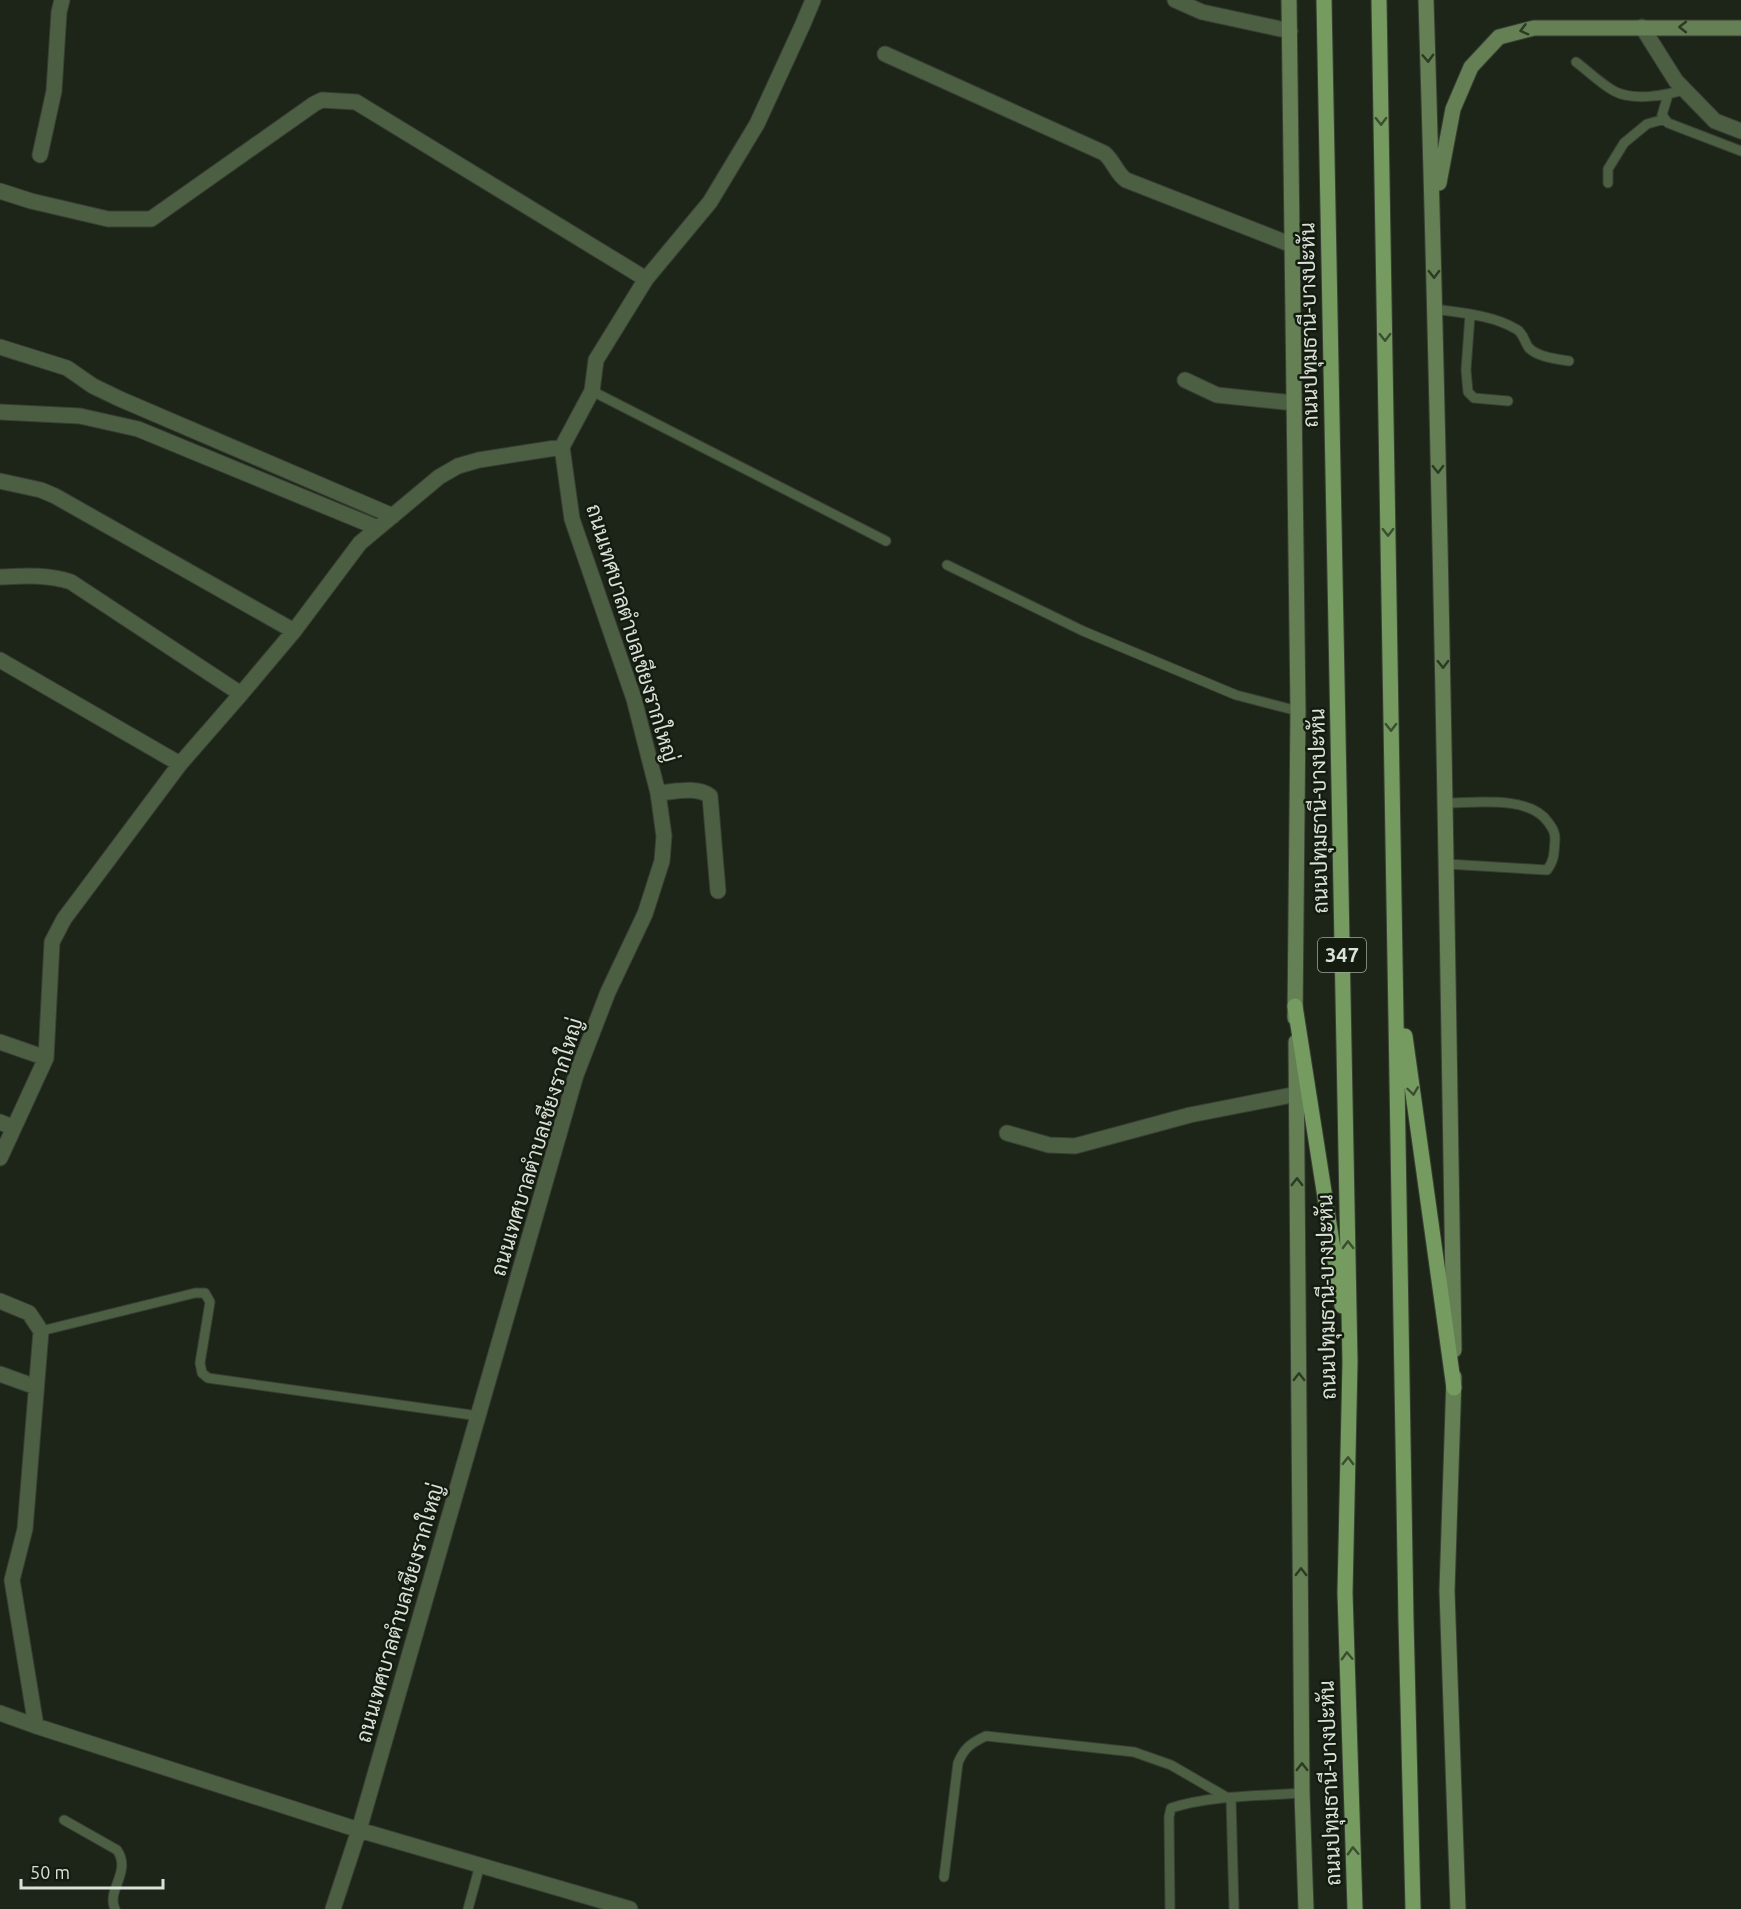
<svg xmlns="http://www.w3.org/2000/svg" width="1741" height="1909" font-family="Ubuntu,Sarabun,sans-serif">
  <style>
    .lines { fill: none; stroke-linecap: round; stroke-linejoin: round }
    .lane-casing { stroke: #383f34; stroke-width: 11 }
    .street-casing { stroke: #383f34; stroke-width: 17 }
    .secondary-casing { stroke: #383f34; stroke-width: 17 }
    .primary-casing { stroke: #383f34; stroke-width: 17 }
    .lane { stroke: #4d5f43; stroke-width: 9 }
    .street { stroke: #4d5f43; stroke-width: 15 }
    .secondary { stroke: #648054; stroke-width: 15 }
    .primary { stroke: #759b61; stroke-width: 15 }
    .oneway { stroke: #2c3a24 }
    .oneway2 { stroke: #3b4f30 }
    .labels { text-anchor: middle; stroke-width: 5; stroke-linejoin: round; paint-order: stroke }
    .shield { fill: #141c10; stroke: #9fa59c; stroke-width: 1.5 }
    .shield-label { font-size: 20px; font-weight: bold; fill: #dbe0d8 }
    .street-label { font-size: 21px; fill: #dbe0d8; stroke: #141c10 }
  </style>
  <rect width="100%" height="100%" fill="#1d2519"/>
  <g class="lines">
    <defs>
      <path id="lane" d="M1576,62C1588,71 1601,84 1614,91C1632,101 1667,96 1685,89
        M1668,95L1662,115L1668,123L1741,151
        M1608,183V169L1624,143L1647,124L1665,119
        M1435,309C1461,313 1493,315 1516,329C1524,333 1524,342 1529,348C1538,357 1556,359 1569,361
        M1470,315L1466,370L1468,392L1474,398L1508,401
        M592,391L886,541
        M947,565L1083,631L1236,695L1298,711
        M1445,803C1475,803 1529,795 1548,822C1552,828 1555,831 1555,839C1554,851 1555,860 1547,870L1447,864
        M41,1331L195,1293H205L210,1302L200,1363L202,1373L208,1378L479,1416
        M1231,1798L1234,1909
        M64,1820L117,1850C132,1872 106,1890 115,1909
        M944,1877L958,1763C964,1748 971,1743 986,1736L1134,1752L1171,1765L1228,1798
        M468,1909L480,1865
        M1170,1909L1169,1817L1171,1808C1211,1795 1261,1796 1302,1793"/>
      <path id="street" d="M1175,0L1202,12L1290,31
        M1642,27L1676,81L1715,121L1741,131
        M885,54L1104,153C1114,161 1116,173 1126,180L1292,245
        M40,155L54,91L59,12L62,0
        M0,191L31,201L108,219H151L314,104L322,100L356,102L646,279
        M0,347L67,368L93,386L120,399L393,516
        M1185,380L1217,395L1294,403
        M0,412L80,416L138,429L378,528
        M0,481L41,490L55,496L294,631
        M0,577C24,576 47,574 71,582L241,694L294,631L360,543L439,477L458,466L479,460L562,447
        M0,660L180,764
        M658,793C675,792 696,786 710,796L718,891
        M0,1042L46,1058
        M0,1122L14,1128
        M1007,1133L1049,1145L1075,1146L1190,1115L1297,1094
        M0,1158L46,1058L52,942L64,919L180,764L241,694
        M0,1301L29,1313L41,1331L25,1529L12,1580L36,1726
        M0,1374L36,1387
        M0,1713L36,1726L359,1830L630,1909
        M333,1909L359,1830L576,1075L608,992L645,914L662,861L664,836L658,793L634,699L572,519L562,447L592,391L596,360L646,279L710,202L757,124L803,24L813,0"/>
      <path id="secondary" d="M1289,0L1298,711L1295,1018
        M1426,0C1440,450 1447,900 1454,1350
        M1439,183L1453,109L1471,67L1499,37L1534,28H1741
        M1296,1042L1302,1793L1306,1909
        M1454,1377L1447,1591L1458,1909"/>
      <path id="primary" d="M1324,0L1350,1362L1345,1593L1355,1909
        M1379,0L1406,1620L1413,1909
        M1295,1006L1342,1306
        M1405,1036L1454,1388"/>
    </defs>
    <use href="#lane" class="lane-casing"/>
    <use href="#street" class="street-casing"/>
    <use href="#secondary" class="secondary-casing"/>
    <use href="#primary" class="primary-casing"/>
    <use href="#lane" class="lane"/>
    <use href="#street" class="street"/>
    <use href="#secondary" class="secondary"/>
    <use href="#primary" class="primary"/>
  </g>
  <defs><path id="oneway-chevron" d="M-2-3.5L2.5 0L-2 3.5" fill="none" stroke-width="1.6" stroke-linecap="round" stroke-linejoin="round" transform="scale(1.5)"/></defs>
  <g class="oneway">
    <use href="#oneway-chevron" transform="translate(1683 27) rotate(-180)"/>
    <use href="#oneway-chevron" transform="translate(1524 30) rotate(165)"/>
    <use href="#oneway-chevron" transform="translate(1428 58) rotate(88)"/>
    <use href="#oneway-chevron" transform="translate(1434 274) rotate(89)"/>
    <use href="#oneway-chevron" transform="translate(1438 469) rotate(89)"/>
    <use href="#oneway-chevron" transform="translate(1443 664) rotate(89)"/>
    <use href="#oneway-chevron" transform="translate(1297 1182) rotate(-90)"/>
    <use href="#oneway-chevron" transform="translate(1299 1377) rotate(-90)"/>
    <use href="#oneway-chevron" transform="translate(1301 1572) rotate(-90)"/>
    <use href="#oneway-chevron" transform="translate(1302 1767) rotate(-90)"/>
  </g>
  <g class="oneway2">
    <use href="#oneway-chevron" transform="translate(1381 121) rotate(89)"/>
    <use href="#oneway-chevron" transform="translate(1385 337) rotate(89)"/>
    <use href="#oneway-chevron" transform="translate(1388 532) rotate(89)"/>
    <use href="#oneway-chevron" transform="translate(1391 727) rotate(89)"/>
    <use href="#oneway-chevron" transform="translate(1413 1091) rotate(82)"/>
    <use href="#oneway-chevron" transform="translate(1348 1245) rotate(-91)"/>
    <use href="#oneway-chevron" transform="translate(1348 1461) rotate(-89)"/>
    <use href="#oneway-chevron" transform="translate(1347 1656) rotate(-92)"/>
    <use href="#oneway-chevron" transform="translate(1353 1851) rotate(-92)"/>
  </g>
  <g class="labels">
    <rect class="shield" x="1318" y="938" width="48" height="34" rx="4.5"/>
    <g class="shield-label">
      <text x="1342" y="962">347</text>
    </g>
    <g class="street-label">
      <text transform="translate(1309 325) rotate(-91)" y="7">ถนนปทุมธานี-บางปะหัน</text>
      <text transform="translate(632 633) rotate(73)" y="7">ถนนเทศบาลตำบลเชียงรากใหญ่</text>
      <text transform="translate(1319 811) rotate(-91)" y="7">ถนนปทุมธานี-บางปะหัน</text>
      <text transform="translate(537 1147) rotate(-73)" y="7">ถนนเทศบาลตำบลเชียงรากใหญ่</text>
      <text transform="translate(1327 1297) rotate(-91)" y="7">ถนนปทุมธานี-บางปะหัน</text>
      <text transform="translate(400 1613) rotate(-74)" y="7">ถนนเทศบาลตำบลเชียงรากใหญ่</text>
      <text transform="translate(1330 1783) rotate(-92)" y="7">ถนนปทุมธานี-บางปะหัน</text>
    </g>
  </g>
  <path d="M21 1879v9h142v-9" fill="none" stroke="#dbe0d8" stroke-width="3"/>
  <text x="30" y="1879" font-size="18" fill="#dbe0d8" stroke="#141c10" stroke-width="4.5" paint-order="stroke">50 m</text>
</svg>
